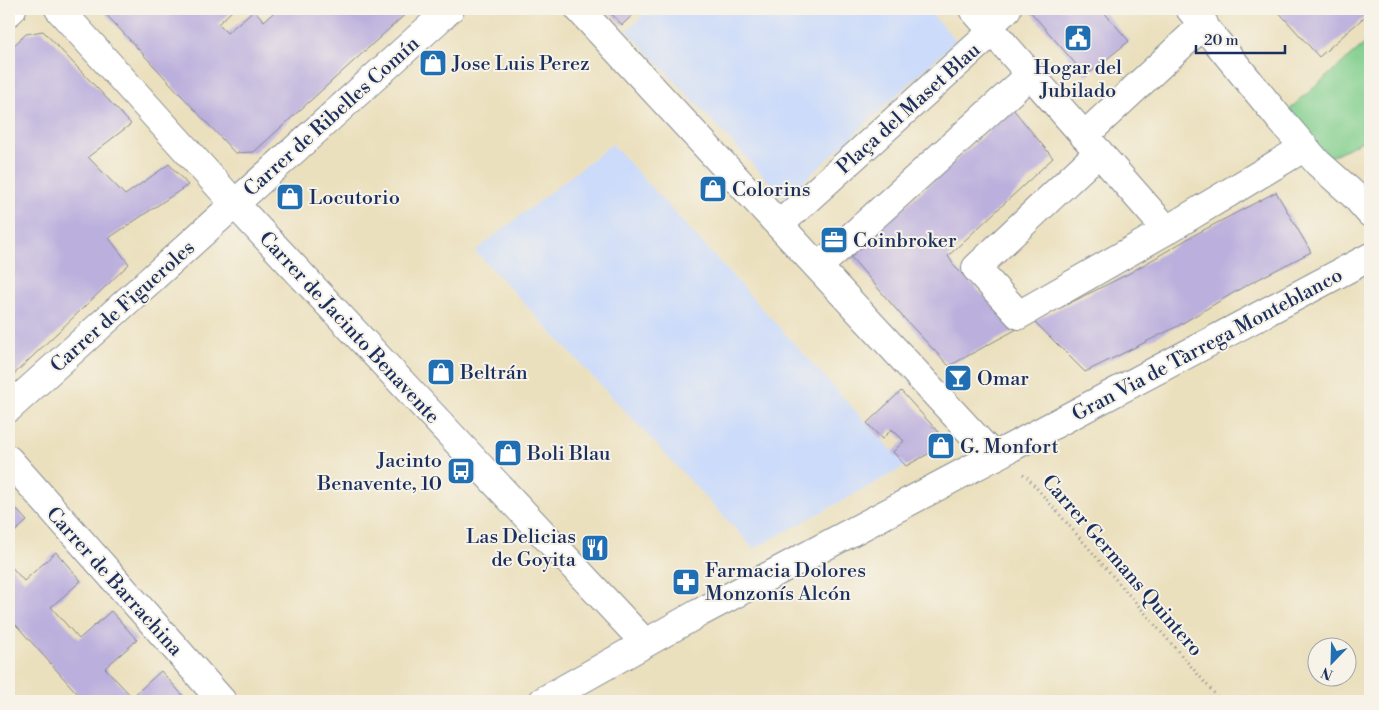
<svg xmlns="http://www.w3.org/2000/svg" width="1379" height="710" font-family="'Libre Bodoni',serif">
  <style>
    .built { fill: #ccdbfa }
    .green { fill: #82cf8e; stroke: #4e7f76 }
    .building { fill: #bbafdd }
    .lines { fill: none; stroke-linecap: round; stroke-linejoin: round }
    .minor-casing { stroke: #83888e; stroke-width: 30 }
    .path { stroke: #83888e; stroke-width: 3; stroke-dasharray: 1 4; stroke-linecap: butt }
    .minor { stroke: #fff; stroke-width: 28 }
    .labels { text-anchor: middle; stroke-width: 4; stroke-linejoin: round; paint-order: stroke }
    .poi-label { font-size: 20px; fill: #1b2f5e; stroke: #f7f3e8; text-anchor: start }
    .street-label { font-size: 20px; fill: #1b2f5e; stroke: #f7f3e8 }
  </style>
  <rect width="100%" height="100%" fill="#f7f3e8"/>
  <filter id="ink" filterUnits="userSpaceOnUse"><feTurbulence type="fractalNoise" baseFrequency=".02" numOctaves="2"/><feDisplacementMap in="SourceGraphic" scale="10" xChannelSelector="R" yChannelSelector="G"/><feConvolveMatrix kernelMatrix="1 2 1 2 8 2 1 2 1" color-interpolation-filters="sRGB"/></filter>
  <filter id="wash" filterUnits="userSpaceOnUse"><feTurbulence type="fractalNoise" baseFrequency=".0096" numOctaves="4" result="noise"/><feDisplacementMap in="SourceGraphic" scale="20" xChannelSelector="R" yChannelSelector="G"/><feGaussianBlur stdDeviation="1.12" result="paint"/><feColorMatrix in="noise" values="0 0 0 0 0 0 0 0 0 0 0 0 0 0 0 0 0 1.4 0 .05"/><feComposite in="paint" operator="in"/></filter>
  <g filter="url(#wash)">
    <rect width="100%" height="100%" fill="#ebe0be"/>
    <path class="built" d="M651,9H927L956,40L785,199L627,30Z
      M612,144L906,466L754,549L475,251Z"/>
    <path class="green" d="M1370,39V137L1318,163L1279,118Z"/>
    <g id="blocks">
      <path class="building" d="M101,9H234L218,24L227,33L254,10L264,21L278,9H411L254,152L235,153Z
        M607,9H639L622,25Z
        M1031,9H1101L1129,41L1086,76L1029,10Z
        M1276,9H1370V12L1319,57Z
        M43,31L131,124L88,157L125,195L169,164L188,185L109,238L129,264L9,379V50L26,34Z
        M1013,109L1053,158L948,256L955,267L1017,329L949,366L901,315L850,256Z
        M1276,192L1311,252L1245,286L1176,327L1085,372L1034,321L1128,274L1196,234Z
        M901,391L940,434L937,449L906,466L893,452L904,441L892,429L882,439L867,423Z
        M9,501L27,521L9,537Z
        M56,552L81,581L51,607L79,639L111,611L137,640L105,668L132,697L161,671L186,699L183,701H84L9,617V564L24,581Z"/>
    </g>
  </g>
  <g filter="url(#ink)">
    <use href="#blocks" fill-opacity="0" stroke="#83888e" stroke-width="1"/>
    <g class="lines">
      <defs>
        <path id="minor" d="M59,9L235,204L645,643
          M579,9L994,457
          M973,9L1167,230
          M1190,9L1279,118L1318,163L1355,196L1370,213
          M9,12L12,9
          M988,26L1007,9
          M1084,136L1204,24
          M1099,152L976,268L1019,315L1167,230L1305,147
          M779,225L993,31
          M818,267L1031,74
          M9,408L450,9
          M9,460L222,701
          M543,701L699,613L1370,257"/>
      </defs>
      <use href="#minor" class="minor-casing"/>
      <path class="path" d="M1023,474L1027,477L1221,701"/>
      <use href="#minor" class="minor"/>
    </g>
  </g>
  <defs>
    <symbol id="civic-square" viewBox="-11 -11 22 22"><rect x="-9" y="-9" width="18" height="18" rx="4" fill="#1f6fb2" stroke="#f7f3e8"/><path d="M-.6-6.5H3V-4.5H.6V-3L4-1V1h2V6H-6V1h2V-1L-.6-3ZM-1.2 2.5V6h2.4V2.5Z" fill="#fff"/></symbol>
    <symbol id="shop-square" viewBox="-11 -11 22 22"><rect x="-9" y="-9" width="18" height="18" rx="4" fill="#1f6fb2" stroke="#f7f3e8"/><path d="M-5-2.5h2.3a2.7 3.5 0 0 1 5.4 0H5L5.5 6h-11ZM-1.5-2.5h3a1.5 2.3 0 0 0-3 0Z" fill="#fff"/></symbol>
    <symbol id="office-square" viewBox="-11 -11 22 22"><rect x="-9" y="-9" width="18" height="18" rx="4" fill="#1f6fb2" stroke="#f7f3e8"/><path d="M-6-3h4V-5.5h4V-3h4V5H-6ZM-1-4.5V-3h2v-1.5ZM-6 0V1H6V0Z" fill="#fff"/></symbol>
    <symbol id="bar-square" viewBox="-11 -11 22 22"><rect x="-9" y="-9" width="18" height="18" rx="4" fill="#1f6fb2" stroke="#f7f3e8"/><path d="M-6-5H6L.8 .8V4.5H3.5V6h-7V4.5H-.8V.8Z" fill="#fff"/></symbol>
    <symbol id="bus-square" viewBox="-11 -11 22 22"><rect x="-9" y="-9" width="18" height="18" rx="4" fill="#1f6fb2" stroke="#f7f3e8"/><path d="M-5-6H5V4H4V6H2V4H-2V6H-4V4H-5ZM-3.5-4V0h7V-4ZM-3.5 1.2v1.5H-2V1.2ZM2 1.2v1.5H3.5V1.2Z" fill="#fff"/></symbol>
    <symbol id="restaurant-square" viewBox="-11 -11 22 22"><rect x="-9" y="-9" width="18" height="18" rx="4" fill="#1f6fb2" stroke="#f7f3e8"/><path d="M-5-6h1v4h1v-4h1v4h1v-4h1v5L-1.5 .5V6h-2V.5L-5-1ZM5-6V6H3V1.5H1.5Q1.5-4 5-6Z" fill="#fff"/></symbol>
    <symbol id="pharmacy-square" viewBox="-11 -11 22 22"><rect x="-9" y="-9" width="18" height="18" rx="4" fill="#1f6fb2" stroke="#f7f3e8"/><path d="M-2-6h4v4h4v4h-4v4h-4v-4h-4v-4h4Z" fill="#fff"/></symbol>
  </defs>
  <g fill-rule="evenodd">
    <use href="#civic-square" x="1062" y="22" width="32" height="32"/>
    <use href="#shop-square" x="417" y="47" width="32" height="32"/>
    <use href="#shop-square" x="697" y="173" width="32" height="32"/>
    <use href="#shop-square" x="274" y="181" width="32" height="32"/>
    <use href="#office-square" x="818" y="224" width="32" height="32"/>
    <use href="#shop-square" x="425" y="356" width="32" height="32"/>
    <use href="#bar-square" x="942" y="362" width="32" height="32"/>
    <use href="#shop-square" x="925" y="430" width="32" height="32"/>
    <use href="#shop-square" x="492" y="437" width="32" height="32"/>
    <use href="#bus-square" x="445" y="455" width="32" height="32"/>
    <use href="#restaurant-square" x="579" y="532" width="32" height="32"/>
    <use href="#pharmacy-square" x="670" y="566" width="32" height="32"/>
  </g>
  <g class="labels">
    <g class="poi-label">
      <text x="452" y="70">Jose Luis Perez</text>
      <text x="1078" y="74" text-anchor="middle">Hogar del<tspan x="1078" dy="23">Jubilado</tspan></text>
      <text x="732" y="196">Colorins</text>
      <text x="309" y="204">Locutorio</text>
      <text x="853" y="247">Coinbroker</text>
      <text x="460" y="379">Beltrán</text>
      <text x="977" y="385">Omar</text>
      <text x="960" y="453">G. Monfort</text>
      <text x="527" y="460">Boli Blau</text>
      <text x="442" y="467" text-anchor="end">Jacinto<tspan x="442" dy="23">Benavente, 10</tspan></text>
      <text x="576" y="543" text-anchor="end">Las Delicias<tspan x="576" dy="23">de Goyita</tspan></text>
      <text x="705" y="577">Farmacia Dolores<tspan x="705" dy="23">Monzonís Alcón</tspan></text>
    </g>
    <g class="street-label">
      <text transform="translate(908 108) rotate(-42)" y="7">Plaça del Maset Blau</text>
      <text transform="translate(331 116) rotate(-42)" y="7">Carrer de Ribelles Comín</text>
      <text transform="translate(122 306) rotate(-42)" y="7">Carrer de Figueroles</text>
      <text transform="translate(350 327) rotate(47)" y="7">Carrer de Jacinto Benavente</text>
      <text transform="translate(1207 344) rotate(-28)" y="7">Gran Via de Tàrrega Monteblanco</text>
      <text transform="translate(1123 565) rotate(49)" y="7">Carrer Germans Quintero</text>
      <text transform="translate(115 581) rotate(48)" y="7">Carrer de Barrachina</text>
    </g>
  </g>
  <rect width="1379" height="710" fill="none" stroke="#f7f3e8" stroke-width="30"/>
  <g transform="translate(1332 662) rotate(203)"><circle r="24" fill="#f7f3e8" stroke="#9fa5b1"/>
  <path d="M0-4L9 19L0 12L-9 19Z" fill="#1f6fb2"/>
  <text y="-8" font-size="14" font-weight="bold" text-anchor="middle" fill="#1b2f5e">N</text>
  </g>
  <path d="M1196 45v8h89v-8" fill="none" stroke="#1b2f5e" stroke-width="2.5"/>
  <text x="1204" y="45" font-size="15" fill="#1b2f5e" stroke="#f7f3e8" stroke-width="4" paint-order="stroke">20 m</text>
</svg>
